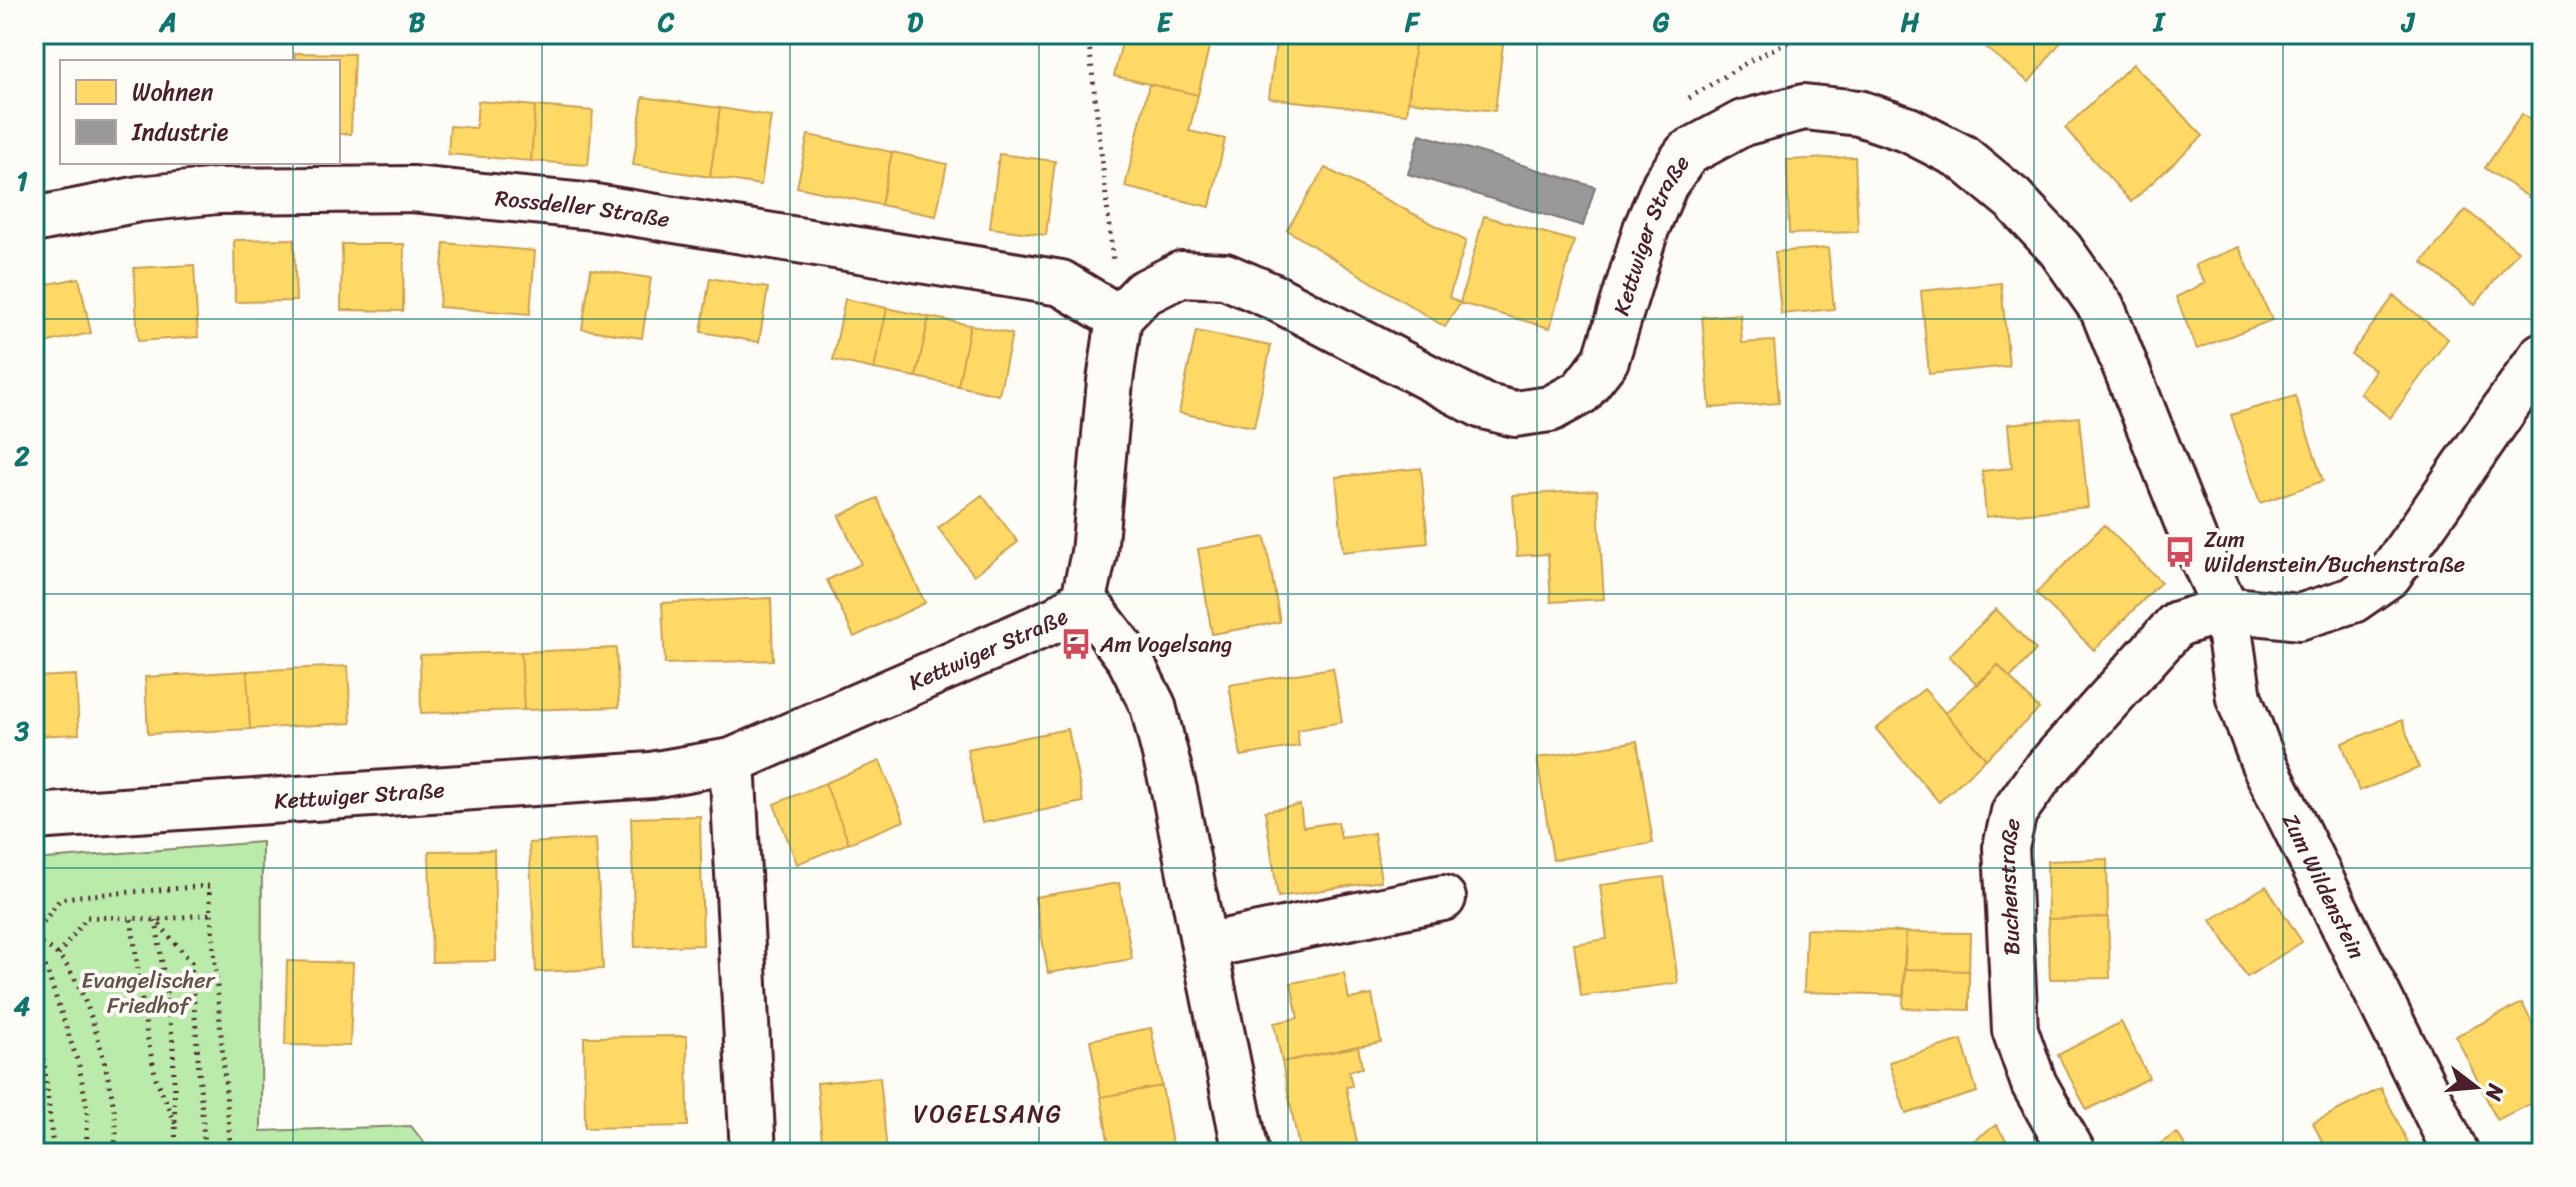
<svg xmlns="http://www.w3.org/2000/svg" width="2576" height="1187" font-family="Sriracha,sans-serif">
  <style>
    .green { fill: #baebaa; stroke: #82856a; stroke-width: 2 }
    .homes { fill: #ffd966; stroke: #c9a154; stroke-width: 2 }
    .industry { fill: #999; stroke: #817478; stroke-width: 2 }
    .lines { fill: none; stroke-linecap: round; stroke-linejoin: round }
    .minor-casing { stroke: #4a1f2b; stroke-width: 50 }
    .path { stroke: #4a1f2b; stroke-width: 5; stroke-dasharray: 2 6; stroke-linecap: butt }
    .minor { stroke: #fdfcf7; stroke-width: 44 }
    .grid { fill: none; stroke: #0f766e; stroke-width: 2; stroke-opacity: 0.55 }
    .labels { text-anchor: middle; stroke-width: 8; stroke-linejoin: round; paint-order: stroke }
    .street-label { font-size: 22px; fill: #4a1f2b; stroke: #fdfcf7 }
    .poi-label { font-size: 22px; fill: #4a1f2b; stroke: #fdfcf7; text-anchor: start }
    .park-label { font-size: 22px; fill: #66524b; stroke: #fdfcf7 }
    .neighbourhood-label { font-size: 24px; letter-spacing: 2px; fill: #4a1f2b; stroke: #fdfcf7 }
    .neatline { fill: none; stroke: #0f766e; stroke-width: 3 }
    .grid-label { font-size: 26px; text-anchor: middle; font-weight: bold; fill: #0f766e }
  </style>
  <rect width="100%" height="100%" fill="#fdfcf7"/>
  <filter id="ink" filterUnits="userSpaceOnUse"><feTurbulence type="fractalNoise" baseFrequency=".0125" numOctaves="2"/><feDisplacementMap in="SourceGraphic" scale="16" xChannelSelector="R" yChannelSelector="G"/><feConvolveMatrix kernelMatrix="1 2 1 2 8 2 1 2 1" color-interpolation-filters="sRGB"/></filter>
  <g filter="url(#ink)">
    <path class="green" d="M262,842L261,1131L411,1126L432,1153H34V860Z"/>
    <path class="homes" d="M1124,34H1212L1198,95L1114,76Z
      M1277,34L1416,36L1407,114L1269,98Z
      M1416,34L1504,36L1495,111L1408,101Z
      M1997,34H2067L2029,82L1986,48Z
      M295,53L354,54L351,134H338V62H295Z
      M2133,64L2203,136L2131,202L2065,128Z
      M1149,84L1198,95L1189,131L1225,139L1210,207L1125,187Z
      M643,97L720,108L710,177L633,165Z
      M478,101L535,106L531,161L448,154L450,126L476,128Z
      M34,105L41,162L34,163Z
      M535,106L593,111L588,165L531,161Z
      M720,108L771,116L761,185L710,177Z
      M2522,114L2542,129V206L2485,168Z
      M808,135L892,152L881,205L797,187Z
      M892,152L947,164L936,216L881,205Z
      M999,154L1055,161L1046,235L990,228Z
      M1855,157L1858,232L1789,234L1787,160Z
      M1325,168L1466,241L1449,297L1460,303L1445,327L1287,230Z
      M2466,210L2518,251L2475,305L2422,262Z
      M1484,216L1574,241L1550,328L1460,303Z
      M294,239L296,301L235,302L234,240Z
      M444,243L535,251L530,314L439,307Z
      M342,244H404L403,311L341,310Z
      M2239,247L2272,320L2197,349L2176,297L2205,283L2195,265Z
      M1828,248L1834,309L1781,314L1775,252Z
      M194,265L198,337L138,341L134,268Z
      M591,269L651,278L642,338L582,329Z
      M79,278L91,333L34,345V287Z
      M710,278L768,288L759,342L701,332Z
      M2001,283L2009,366L1929,374L1921,291Z
      M2394,296L2448,339L2390,418L2360,393L2375,370L2351,354Z
      M845,299L887,308L874,369L833,360Z
      M887,308L929,317L916,377L874,369Z
      M1740,314L1742,343L1774,341L1779,403L1710,408L1702,317Z
      M929,317L970,325L958,386L916,377Z
      M970,325L1012,334L999,395L958,386Z
      M1196,331L1271,346L1254,427L1179,413Z
      M2295,396L2323,481L2260,503L2231,415Z
      M2079,417L2088,507L1986,517L1982,471L2012,468L2008,424Z
      M1421,468L1428,543L1343,552L1336,477Z
      M1597,490L1604,599L1551,602L1548,554L1517,556L1513,495Z
      M982,495L1018,542L974,575L938,528Z
      M877,498L925,603L854,637L827,580L861,564L839,516Z
      M2104,525L2161,582L2094,650L2036,593Z
      M1265,537L1280,622L1212,634L1198,549Z
      M771,598L773,660L665,664L662,603Z
      M1996,609L2036,650L2010,678L1998,665L1978,685L1949,656Z
      M616,648L619,707L524,710L521,652Z
      M521,652L524,710L421,713L420,655Z
      M1998,665L2039,709L1986,759L1945,713Z
      M348,666L351,723L250,729L247,671Z
      M1333,668L1342,722L1297,730L1299,746L1241,756L1229,685Z
      M247,671L250,729L148,734L145,677Z
      M76,675L79,734L34,736V677Z
      M1924,689L1986,759L1939,802L1876,729Z
      M2402,720L2419,768L2359,791L2342,743Z
      M1068,729L1083,802L982,823L967,749Z
      M1637,741L1653,843L1553,860L1537,758Z
      M880,761L904,821L849,843L825,783Z
      M825,783L849,843L797,864L774,804Z
      M1300,805L1303,827L1338,822L1341,838L1374,833L1381,881L1278,897L1265,811Z
      M700,816L703,945L635,947L631,818Z
      M596,839L603,969L536,972L529,843Z
      M494,850L496,961L432,962L429,851Z
      M2107,859L2108,917L2048,919L2047,861Z
      M1664,877L1678,983L1581,996L1574,944L1607,939L1600,885Z
      M1119,883L1132,959L1048,973L1035,897Z
      M2266,886L2302,942L2247,977L2211,920Z
      M2108,917L2110,978L2050,979L2048,919Z
      M1806,929L1906,932L1904,995L1804,992Z
      M1906,932L1970,933L1969,971L1904,969Z
      M287,961L353,963L350,1046L285,1045Z
      M1904,969L1969,971V1010L1903,1008Z
      M1344,973L1349,999L1372,995L1381,1042L1282,1062L1274,1023L1298,1018L1291,983Z
      M2522,1003L2542,1043V1098L2497,1120L2456,1036Z
      M2121,1022L2149,1078L2087,1110L2058,1055Z
      M1151,1028L1162,1086L1101,1097L1090,1040Z
      M687,1036L688,1126L585,1128L584,1037Z
      M1962,1040L1977,1092L1906,1114L1889,1062Z
      M1358,1046L1362,1068L1349,1071L1352,1086L1346,1087L1359,1153H1300L1282,1062Z
      M880,1077L887,1153H823L817,1083Z
      M1162,1086L1172,1144L1110,1153L1101,1097Z
      M2381,1088L2413,1153H2328L2313,1123Z
      M1996,1125L2015,1153H1956Z
      M2177,1133L2190,1153H2144Z"/>
    <path class="industry" d="M1420,134L1595,187L1583,226L1408,174Z"/>
    <g class="lines">
      <defs>
        <g id="minor">
          <path id="s1" d="M34,220L139,199L218,191L412,189L595,207L1061,283L1119,318"/>
          <path d="M1084,599L1129,658L1153,706L1174,790L1204,946"/>
          <path d="M732,761L753,1153"/>
          <path id="s2" d="M34,817L651,775L732,761L1059,618L1084,599L1094,553L1110,381L1119,318L1143,293L1181,274L1225,276L1274,297L1483,406L1515,414L1550,409L1581,392L1606,360L1646,229L1665,184L1687,153L1743,123L1804,107L1859,113L1909,130L1962,157L2013,199L2060,249L2103,310L2195,542L2226,609L2239,698L2263,762L2456,1153"/>
          <path d="M1246,1153L1204,946L1443,898"/>
          <path id="s3" d="M2073,1153L2034,1084L2015,1030L2006,847L2014,812L2040,776L2177,624L2226,609L2299,617L2353,600L2389,575L2542,355"/>
        </g>
      </defs>
      <use href="#minor" class="minor-casing"/>
      <path class="path" d="M1088,34L1113,260
        M1689,98L1751,60L1804,34
        M211,914L231,1153
        M34,935L60,899L79,896L209,886L211,914L156,920L131,918L147,1036L156,1078L177,1127
        M34,945C80,938 111,1081 115,1116C117,1128 116,1141 113,1153
        M34,955L46,968L79,1066L88,1112L86,1153
        M58,955L87,917L131,918
        M34,1003L45,1070L52,1138L56,1153
        M375,1151L376,1153
        M176,1153L173,1043L156,920L191,962L205,1153"/>
      <use href="#minor" class="minor"/>
    </g>
  </g>
  <path class="grid" d="M293,34V62M542,34V1153M790,34V1153M1039,34V1153M1288,34V1153M1537,34V1153M1786,34V1153M2034,34V1153M2283,34V1153M293,162V1153M34,319H2542M34,594H2542M34,868H2542"/>
  <defs>
    <symbol id="bus-bare" viewBox="-9 -9 18 18"><path d="M-5-6H5V4H4V6H2V4H-2V6H-4V4H-5ZM-3.5-4V0h7V-4ZM-3.5 1.2v1.5H-2V1.2ZM2 1.2v1.5H3.5V1.2Z" fill="#d1495b" stroke="#fdfcf7" stroke-width="2.5" paint-order="stroke"/></symbol>
  </defs>
  <g fill-rule="evenodd">
    <use href="#bus-bare" x="2158" y="530" width="44" height="44"/>
    <use href="#bus-bare" x="1054" y="622" width="44" height="44"/>
  </g>
  <g class="labels">
    <g class="street-label">
      <text dy="8" stroke="none"><textPath href="#s1" startOffset="552">Rossdeller Straße</textPath></text>
      <text dy="8" stroke="none"><textPath href="#s2" startOffset="2060">Kettwiger Straße</textPath></text>
      <text dy="8" stroke="none"><textPath href="#s2" startOffset="980">Kettwiger Straße</textPath></text>
      <text dy="8" stroke="none"><textPath href="#s2" startOffset="326">Kettwiger Straße</textPath></text>
      <text dy="8" stroke="none"><textPath href="#s2" startOffset="3274">Zum Wildenstein</textPath></text>
      <text dy="8" stroke="none"><textPath href="#s3" startOffset="280">Buchenstraße</textPath></text>
    </g>
    <g class="poi-label">
      <text x="2204" y="547">Zum<tspan x="2204" dy="25">Wildenstein/Buchenstraße</tspan></text>
      <text x="1100" y="652">Am Vogelsang</text>
    </g>
    <g class="park-label">
      <text x="148" y="988">Evangelischer<tspan x="148" dy="25">Friedhof</tspan></text>
    </g>
    <g class="neighbourhood-label">
      <text x="988" y="1122">VOGELSANG</text>
    </g>
  </g>
  <rect width="2576" height="1187" fill="none" stroke="#fdfcf7" stroke-width="88"/>
  <rect x="60" y="60" width="280" height="104" fill="#fdfcf7" stroke="#b5a4a5" stroke-width="2"/>
  <rect x="76" y="80" width="40" height="24" fill="#ffd966" stroke="#b5a4a5" stroke-width="2"/>
  <text x="132" y="100" font-size="24" fill="#4a1f2b">Wohnen</text>
  <rect x="76" y="120" width="40" height="24" fill="#999999" stroke="#b5a4a5" stroke-width="2"/>
  <text x="132" y="140" font-size="24" fill="#4a1f2b">Industrie</text>
  <g transform="translate(2476 1087) rotate(106)" stroke="#fdfcf7" stroke-width="6" paint-order="stroke">
  <path d="M0-6L14 30L0 20L-14 30Z" fill="#4a1f2b"/>
  <text y="-12" font-size="22" font-weight="bold" text-anchor="middle" fill="#4a1f2b">N</text>
  </g>
  <rect x="44" y="44" width="2488" height="1099" class="neatline"/>
  <g class="grid-label">
    <text x="168" y="31">A</text>
    <text x="417" y="31">B</text>
    <text x="666" y="31">C</text>
    <text x="915" y="31">D</text>
    <text x="1164" y="31">E</text>
    <text x="1412" y="31">F</text>
    <text x="1661" y="31">G</text>
    <text x="1910" y="31">H</text>
    <text x="2159" y="31">I</text>
    <text x="2408" y="31">J</text>
    <text x="22" y="190">1</text>
    <text x="22" y="465">2</text>
    <text x="22" y="740">3</text>
    <text x="22" y="1015">4</text>
  </g>
</svg>
